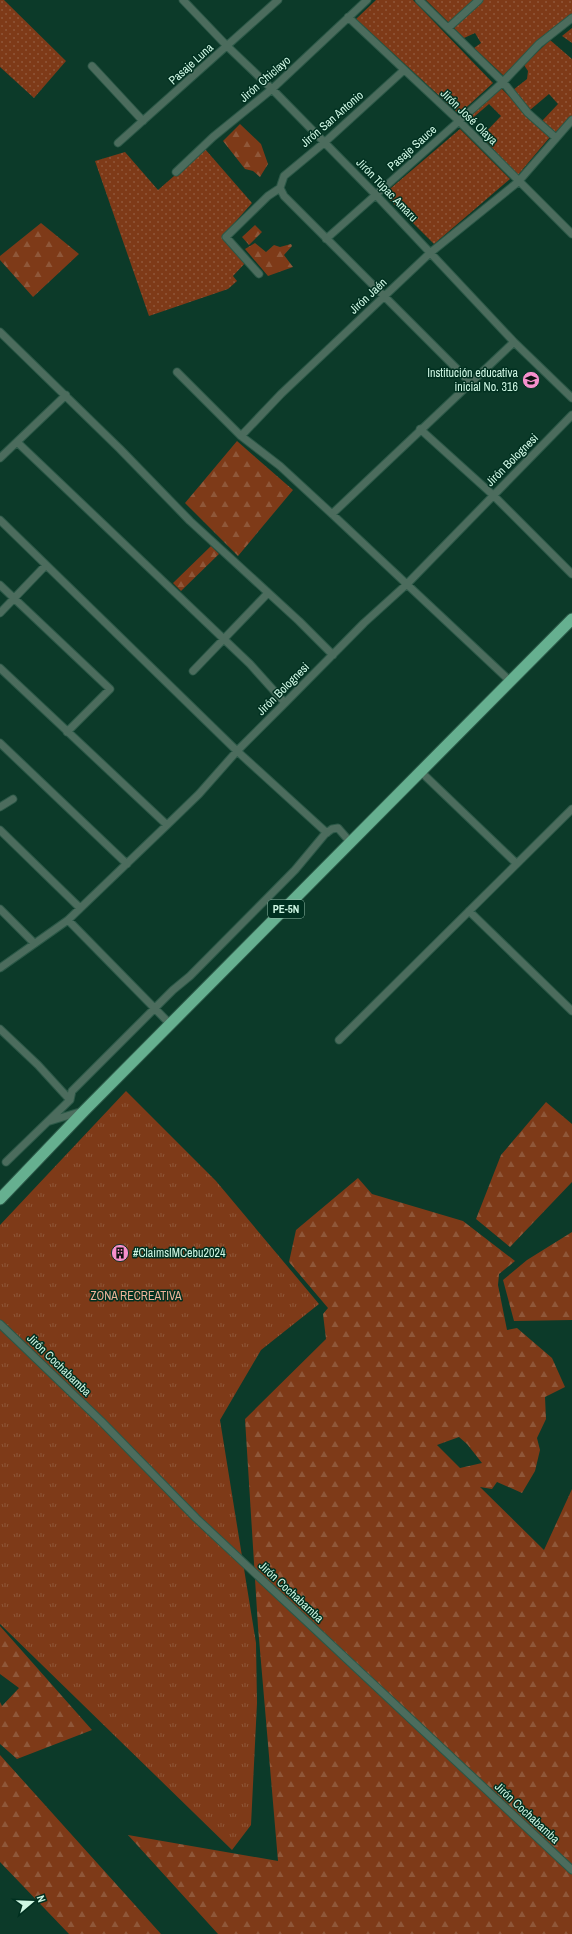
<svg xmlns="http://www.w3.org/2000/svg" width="572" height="1934" font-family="'Archivo Narrow',sans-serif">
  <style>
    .grass { fill: url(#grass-dots) }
    .forest { fill: url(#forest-firs); fill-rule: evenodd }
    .park { fill: url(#park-tufts) }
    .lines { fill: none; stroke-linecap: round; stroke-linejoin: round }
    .minor-casing { stroke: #2b5847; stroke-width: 9 }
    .trunk-casing { stroke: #2b5847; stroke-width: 13 }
    .minor { stroke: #4c6c5d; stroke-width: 7 }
    .trunk { stroke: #66b090; stroke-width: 11 }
    .labels { text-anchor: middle; stroke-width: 3; stroke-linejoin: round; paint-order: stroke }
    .shield { fill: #003020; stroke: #91bba9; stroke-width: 1 }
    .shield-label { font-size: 11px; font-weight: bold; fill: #cff7e4 }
    .street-label { font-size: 12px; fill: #cff7e4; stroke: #003020 }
    .poi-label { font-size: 12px; fill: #cff7e4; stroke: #003020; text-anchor: end }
    .park-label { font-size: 12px; fill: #edb399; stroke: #003020 }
  </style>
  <defs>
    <pattern id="grass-dots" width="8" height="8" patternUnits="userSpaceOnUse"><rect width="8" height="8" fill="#7e3a18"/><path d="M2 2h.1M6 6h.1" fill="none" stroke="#8f5739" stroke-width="1.8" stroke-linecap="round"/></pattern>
    <pattern id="forest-firs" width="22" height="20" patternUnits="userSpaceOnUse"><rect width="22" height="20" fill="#7e3a18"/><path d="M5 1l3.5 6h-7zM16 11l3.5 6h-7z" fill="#8f5739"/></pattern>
    <pattern id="park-tufts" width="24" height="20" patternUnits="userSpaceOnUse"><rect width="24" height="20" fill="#7e3a18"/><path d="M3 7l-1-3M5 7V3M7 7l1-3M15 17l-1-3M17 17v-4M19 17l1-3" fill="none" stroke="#8f5739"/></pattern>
  </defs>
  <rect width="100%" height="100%" fill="#0c3a29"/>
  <path class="grass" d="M0,0H4L66,61L34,98L0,67Z
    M376,0H413L493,83L459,114L356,19Z
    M426,0H572V15L504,76L474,48L481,43L475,33L464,38Z
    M572,28V43L562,36Z
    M550,40L572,59V116L556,135L542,121L558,104L549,94L530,110L513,90L527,79L528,71L524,65Z
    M501,88L550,137L517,176L482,136L501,116L489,104L468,122L465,120Z
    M460,129L510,179L434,244L384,194Z
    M205,149L252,203L222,237L246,262L233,276L237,281L228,289L149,316L95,161L125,152L158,190Z"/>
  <path class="forest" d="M240,124L261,144L268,164L260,177L253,171L245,169L223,141Z
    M41,223L79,254L33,297L0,260V256Z
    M255,225L262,232L249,245L242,237Z
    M255,243L266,252L274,245L280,247L291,244L292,246L284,255L293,267L268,276L245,249Z
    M237,441L293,490L238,556L185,503Z
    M211,546L219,554L181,591L173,583Z
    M546,1102L572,1124V1182L510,1247L476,1219L501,1155Z
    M358,1178L372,1194L463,1221L515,1261L499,1274L498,1285L507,1330L517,1328L552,1358L565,1387L545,1397L546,1419L537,1438L540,1450L535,1471L522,1493L497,1482L492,1489L480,1487L544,1550L572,1489V1934H218L128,1835L278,1861L258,1627L245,1419L326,1339L323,1314L328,1308L289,1262L296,1230ZM459,1437L467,1444L482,1463L460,1468L437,1445Z
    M572,1232V1320L514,1321L503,1280L527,1260Z
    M0,1626L92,1730L17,1759L0,1744V1702L2,1706L19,1688L0,1674Z
    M0,1755L161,1934H69L0,1862Z"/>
  <path class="park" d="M126,1091L216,1181L319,1304L261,1350L220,1420L256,1643L257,1703L251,1825L232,1850L0,1624V1225Z"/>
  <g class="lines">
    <defs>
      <path id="minor" d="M183,0L227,46L272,89L376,195L514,342L572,398
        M419,0L503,82L528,113L556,138
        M348,17L458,120L572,234
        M448,28L479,0
        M92,66L143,121
        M404,70L325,142L284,176L280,188L284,196L470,382
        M118,143L278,0
        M176,172L213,137L272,89L367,0
        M326,239L503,82L539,44L572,18
        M259,274L226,237L268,196L280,188
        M0,332L120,449L190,521L299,621L333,655
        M177,372L241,436L280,466L332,514L510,681
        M420,429L493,495L572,574
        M241,436L281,394L430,253L518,182L572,120
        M17,442L250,664L285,703
        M0,458L66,395
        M332,514L514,342
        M0,520L237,751L327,833
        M0,585L110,689L67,732
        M0,613L46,565
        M0,668L167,825
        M193,671L268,593
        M0,743L127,864
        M420,771L516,863
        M0,807L13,799
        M0,830L80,908
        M0,909L34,943
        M469,911L572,1011
        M68,920L171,1025
        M0,968L68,920L167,825L199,794L237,751L285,703L364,623L407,584L572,415
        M0,1029L38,1065L70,1100
        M339,1040L572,809
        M50,1121L83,1111
        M6,1162L70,1100L72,1091L173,990L190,976L295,870L325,834L332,829L338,828L351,843
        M0,1324L101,1421L196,1518L572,1870"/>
      <path id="trunk" d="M0,1199L85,1110L572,619"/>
    </defs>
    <use href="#minor" class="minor-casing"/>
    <use href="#trunk" class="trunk-casing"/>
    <use href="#minor" class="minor"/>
    <use href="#trunk" class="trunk"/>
  </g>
  <defs>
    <symbol id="school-disc" viewBox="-11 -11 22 22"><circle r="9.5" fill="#f790cd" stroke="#003020"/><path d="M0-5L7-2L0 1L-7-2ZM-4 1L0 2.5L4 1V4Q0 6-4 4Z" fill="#111"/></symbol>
    <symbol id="building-disc" viewBox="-11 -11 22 22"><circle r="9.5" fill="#f790cd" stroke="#003020"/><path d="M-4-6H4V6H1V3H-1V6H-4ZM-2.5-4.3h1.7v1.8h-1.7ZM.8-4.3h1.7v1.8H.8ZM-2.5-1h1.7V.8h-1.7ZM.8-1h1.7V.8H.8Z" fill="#111"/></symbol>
  </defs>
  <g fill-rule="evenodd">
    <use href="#school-disc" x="521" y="370" width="20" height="20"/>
    <use href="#building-disc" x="110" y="1243" width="20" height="20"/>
  </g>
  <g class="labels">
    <rect class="shield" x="268" y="900" width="36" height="18" rx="3"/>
    <g class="shield-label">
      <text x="286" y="913">PE-5N</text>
    </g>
    <g class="street-label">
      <text transform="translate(191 64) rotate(-42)" y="4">Pasaje Luna</text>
      <text transform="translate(265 79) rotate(-41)" y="4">Jirón Chiclayo</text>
      <text transform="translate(469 117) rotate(44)" y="4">Jirón José Olaya</text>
      <text transform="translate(332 119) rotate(-41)" y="4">Jirón San Antonio</text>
      <text transform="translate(412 148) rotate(-42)" y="4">Pasaje Sauce</text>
      <text transform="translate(387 190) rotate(46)" y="4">Jirón Túpac Amaru</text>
      <text transform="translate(368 296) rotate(-43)" y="4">Jirón Jaén</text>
      <text transform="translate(512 460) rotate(-45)" y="4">Jirón Bolognesi</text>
      <text transform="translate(283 689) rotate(-45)" y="4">Jirón Bolognesi</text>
      <text transform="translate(59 1365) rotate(44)" y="4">Jirón Cochabamba</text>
      <text transform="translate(291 1592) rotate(43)" y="4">Jirón Cochabamba</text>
      <text transform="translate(527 1813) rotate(43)" y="4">Jirón Cochabamba</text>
    </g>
    <g class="poi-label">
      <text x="518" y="377">Institución educativa<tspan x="518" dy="14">inicial No. 316</tspan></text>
      <text x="133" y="1257" text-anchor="start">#ClaimsIMCebu2024</text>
    </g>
    <g class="park-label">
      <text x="136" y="1300">ZONA RECREATIVA</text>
    </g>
  </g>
  <g transform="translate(32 1902) rotate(71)" stroke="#003020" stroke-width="3" paint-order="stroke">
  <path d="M0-3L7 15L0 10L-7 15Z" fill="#cff7e4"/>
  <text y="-6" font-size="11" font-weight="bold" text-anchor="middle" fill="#cff7e4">N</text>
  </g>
</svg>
